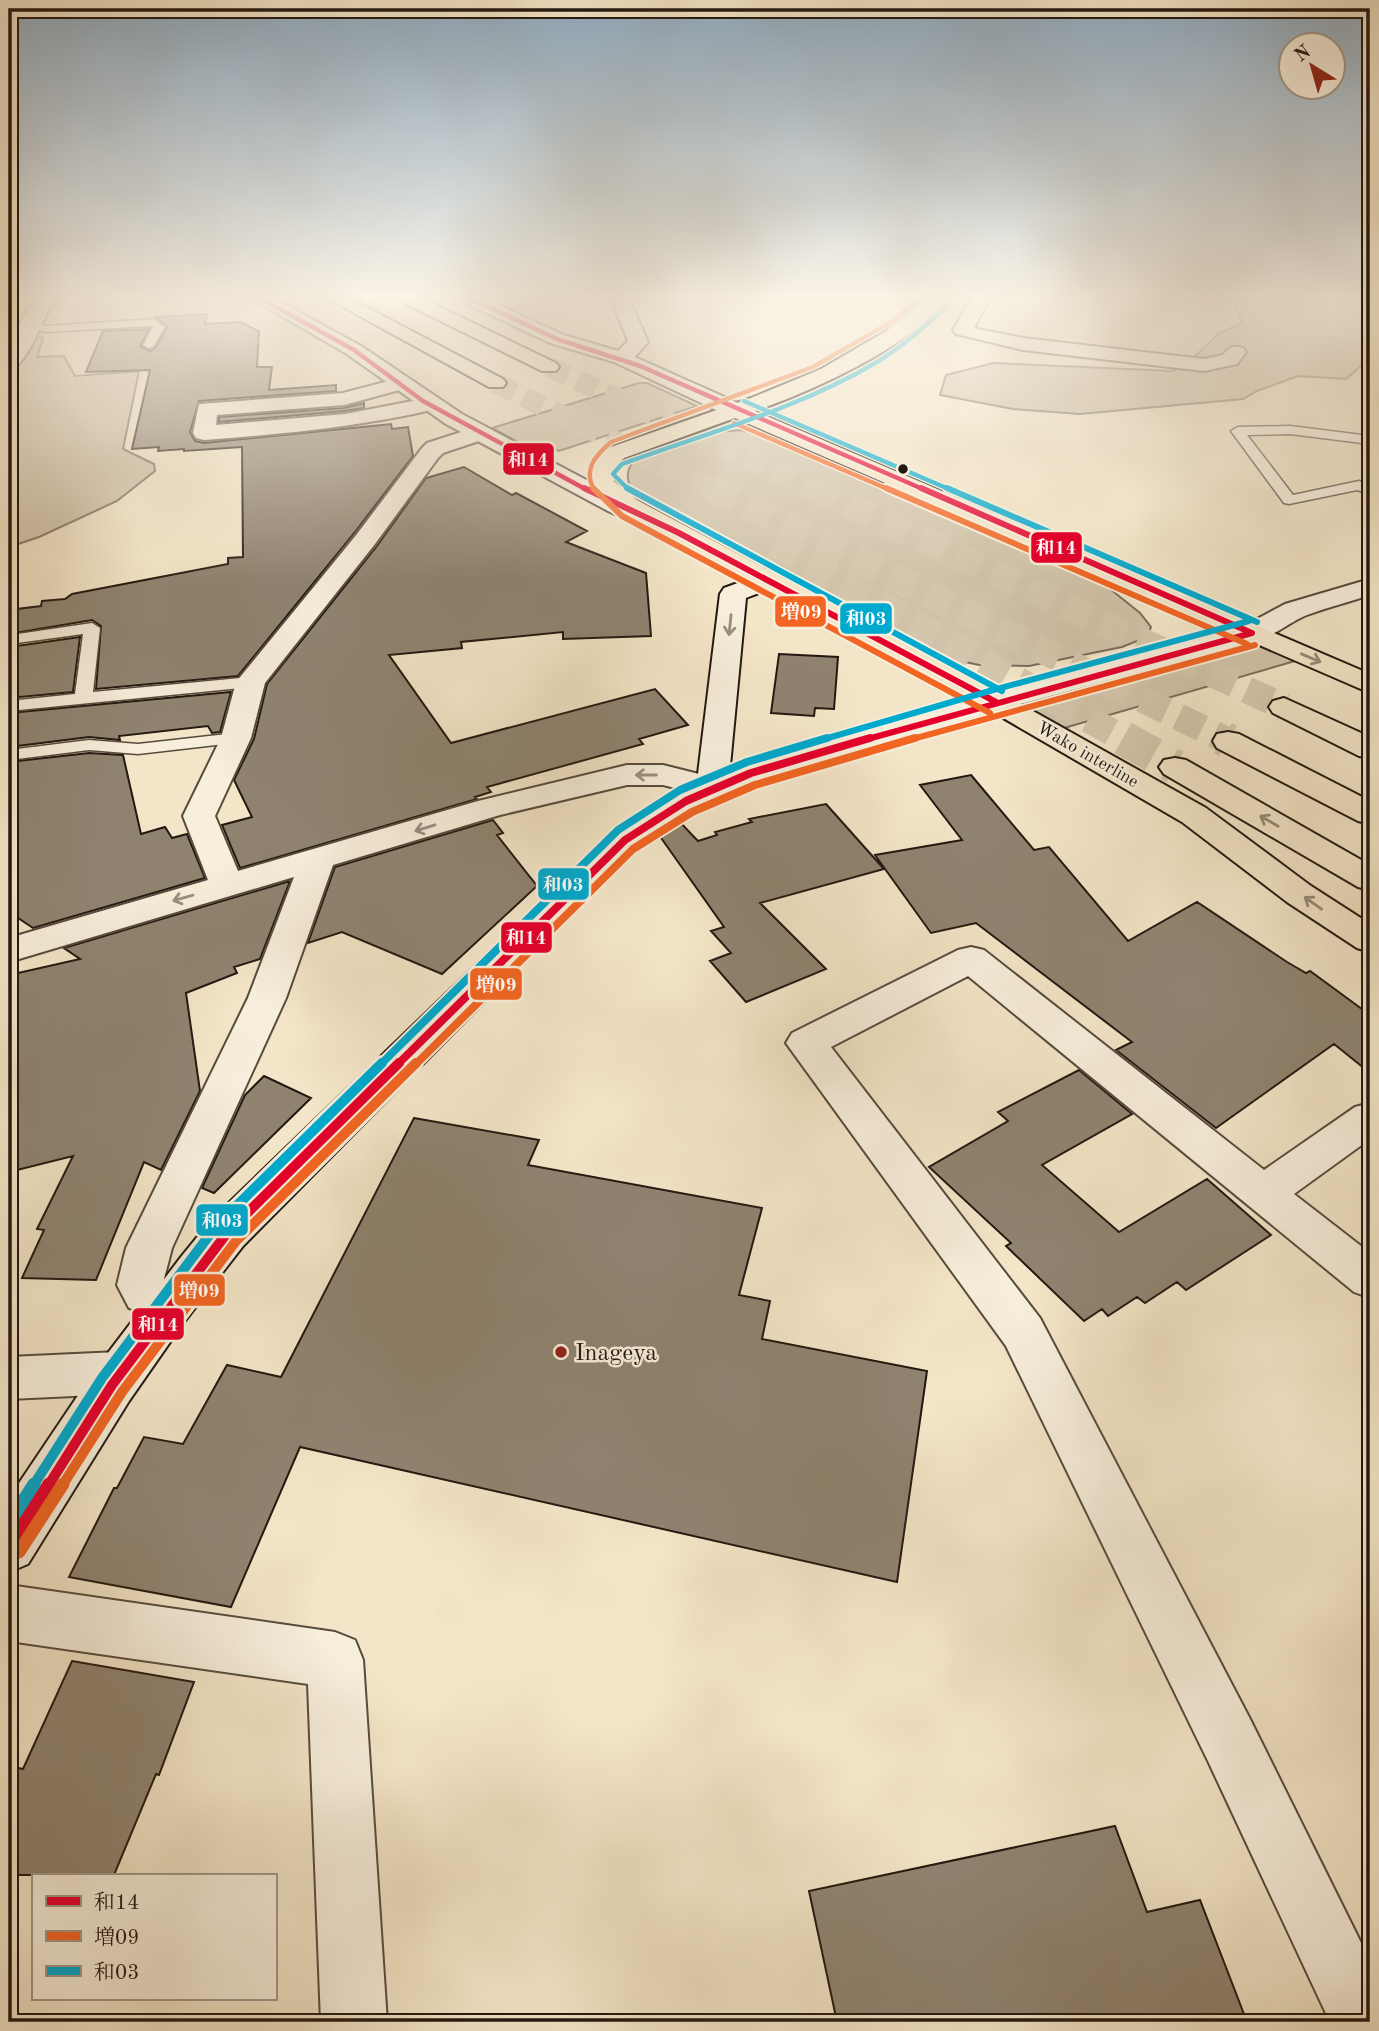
<svg xmlns="http://www.w3.org/2000/svg" width="1379" height="2031" font-family="'Old Standard TT','Noto Serif JP',serif">
  <style>
    .green { fill: #d0c2a8; stroke: #7a6d5c; stroke-width: 2 }
    .building { fill: #8f8370; stroke: #231811; stroke-width: 2 }
    .lines { fill: none; stroke-linecap: round; stroke-linejoin: round }
    .motorway-tunnel-far2 { stroke: #d4c6ac; stroke-width: 21; stroke-dasharray: 21 10; stroke-linecap: butt }
    .motorway-tunnel-far1 { stroke: #d4c6ac; stroke-width: 27; stroke-dasharray: 27 13; stroke-linecap: butt }
    .motorway-tunnel { stroke: #d4c6ac; stroke-width: 35; stroke-dasharray: 35 18; stroke-linecap: butt }
    .service-casing { stroke: #574b3e; stroke-width: 3 }
    .minor-casing { stroke: #574b3e; stroke-width: 4 }
    .tertiary-casing { stroke: #574b3e; stroke-width: 4 }
    .secondary-casing { stroke: #231811; stroke-width: 4 }
    .primary-casing { stroke: #231811; stroke-width: 4 }
    .motorway-casing { stroke: #231811; stroke-width: 4 }
    .service { fill: #f7eedb; fill-rule: evenodd }
    .minor { fill: #f7eedb; fill-rule: evenodd }
    .tertiary { fill: #f7eedb; fill-rule: evenodd }
    .secondary { fill: #f7eedb; fill-rule: evenodd }
    .primary { fill: #f3e5c7; fill-rule: evenodd }
    .motorway { fill: #f3e5c7; fill-rule: evenodd }
    .bus-1-far4-casing { stroke: #f7eedb; stroke-width: 7 }
    .bus-1-far3-casing { stroke: #f7eedb; stroke-width: 10 }
    .bus-1-far2-casing { stroke: #f7eedb; stroke-width: 12 }
    .bus-1-far1-casing { stroke: #f7eedb; stroke-width: 16 }
    .bus-1-casing { stroke: #f7eedb; stroke-width: 18 }
    .bus-2-far4-casing { stroke: #f7eedb; stroke-width: 7 }
    .bus-2-far3-casing { stroke: #f7eedb; stroke-width: 10 }
    .bus-2-far2-casing { stroke: #f7eedb; stroke-width: 12 }
    .bus-2-far1-casing { stroke: #f7eedb; stroke-width: 16 }
    .bus-2-casing { stroke: #f7eedb; stroke-width: 18 }
    .bus-3-far4-casing { stroke: #f7eedb; stroke-width: 7 }
    .bus-3-far3-casing { stroke: #f7eedb; stroke-width: 10 }
    .bus-3-far2-casing { stroke: #f7eedb; stroke-width: 12 }
    .bus-3-far1-casing { stroke: #f7eedb; stroke-width: 16 }
    .bus-3-casing { stroke: #f7eedb; stroke-width: 18 }
    .bus-1-far4 { stroke: #e4002b; stroke-width: 4.5 }
    .bus-1-far3 { stroke: #e4002b; stroke-width: 6 }
    .bus-1-far2 { stroke: #e4002b; stroke-width: 8 }
    .bus-1-far1 { stroke: #e4002b; stroke-width: 10 }
    .bus-1 { stroke: #e4002b; stroke-width: 13 }
    .bus-2-far4 { stroke: #f26522; stroke-width: 4.5 }
    .bus-2-far3 { stroke: #f26522; stroke-width: 6 }
    .bus-2-far2 { stroke: #f26522; stroke-width: 8 }
    .bus-2-far1 { stroke: #f26522; stroke-width: 10 }
    .bus-2 { stroke: #f26522; stroke-width: 13 }
    .bus-3-far4 { stroke: #00a9ce; stroke-width: 4.5 }
    .bus-3-far3 { stroke: #00a9ce; stroke-width: 6 }
    .bus-3-far2 { stroke: #00a9ce; stroke-width: 8 }
    .bus-3-far1 { stroke: #00a9ce; stroke-width: 10 }
    .bus-3 { stroke: #00a9ce; stroke-width: 13 }
    .oneway { stroke: #988e80 }
    .oneway2 { stroke: #958975 }
    .bus-dot { fill: #231811; stroke: #f7eedb; stroke-width: 2.5 }
    .poi-dot { fill: #8f2418; stroke: #f7eedb; stroke-width: 2.5 }
    .labels { text-anchor: middle; stroke-width: 5; stroke-linejoin: round; paint-order: stroke }
    .far-street-label { font-size: 18px; fill: #231811; stroke: #f7eedb }
    .near-poi-label { font-size: 24px; fill: #231811; stroke: #f7eedb; text-anchor: start }
    .line-badge { stroke: #f7eedb; stroke-width: 2.5 }
    .badge-label { font-size: 19px; text-anchor: middle; font-weight: bold; fill: #fff }
  </style>
  <rect width="100%" height="100%" fill="#f3e5c7"/>
  <filter id="stains"><feTurbulence type="fractalNoise" baseFrequency=".00286" numOctaves="4"/><feColorMatrix values="0 0 0 0 .2 0 0 0 0 .09 0 0 0 0 .02 0 0 0 .5 -.17"/></filter>
  <radialGradient id="worn" r=".72"><stop offset=".6" stop-color="#630" stop-opacity="0"/><stop offset="1" stop-color="#630" stop-opacity=".3"/></radialGradient>
  <path class="green" d="M1264,297L1370,300V358L1346,379L1298,376L1257,391L1243,399L1080,414L1013,409L940,395L946,375L993,363L1173,371L1188,363L1219,333L1242,323L1232,301Z
    M9,332L43,338L37,357L64,356L75,376L139,371L123,449L154,464L155,471L117,501L39,537L9,547Z
    M639,383H647L697,406L559,451L550,446L535,451L492,428Z
    M741,430L782,438L914,502L1109,588L1140,613L1151,627L1147,637L1122,647L1029,666L979,665L952,659L906,637L783,568L646,500C635,493 624,484 629,469C642,437 712,432 741,430Z
    M1259,644L1295,661L1061,729L1028,710Z"/>
  <path class="building" d="M207,314L205,324L240,322L259,331L257,367H272L269,390L336,385V391L199,401L190,432L195,441L204,443L233,440L391,424L392,429L408,427L413,456L355,532L238,676L96,689L101,626L92,620L9,634V610L41,606L42,601L65,599L72,594L228,564V558L243,557L242,447L184,451V449L158,451L159,447L132,449L150,370L86,372L103,331L149,329L140,346L150,351L155,348L167,328L156,317Z
    M364,403V408L345,411L219,422V417L344,408Z
    M464,467L512,495L516,493L587,531L566,542L646,573L651,636L563,639V632L461,642L462,648L389,655L451,743L655,689L688,725L639,739L643,744L487,787L491,792L475,797L477,799L240,868L222,825L252,817L234,780L254,739L267,684L377,546L426,478Z
    M80,637L73,692L9,698V641L17,646Z
    M779,654L838,657L834,709L815,708L814,716L771,713Z
    M231,692L220,732L212,733L208,726L119,736L120,740L89,737L9,747V713Z
    M89,753L123,755L141,834L165,827L172,838L187,834L205,878L33,928L9,912V762Z
    M971,775L1034,850L1049,847L1128,941L1197,902L1287,962L1306,973L1310,971L1370,1015V1073L1334,1044L1216,1128L1116,1050L1132,1042L976,923L931,933L875,855L962,840L920,785Z
    M826,804L884,869L760,903L826,969L746,1002L710,961L731,953L711,931L724,927L659,835L678,820L698,841L717,835L715,832L752,822L749,819Z
    M493,820L503,833L497,835L537,886L442,974L342,932L308,943L335,867Z
    M290,881L260,959L234,967L237,973L186,993L200,1091L161,1170L144,1162L96,1280L22,1278L44,1230L37,1229L73,1156L9,1172V975L80,959L64,948Z
    M1079,1070L1132,1114L1042,1165L1119,1232L1207,1179L1271,1235L1186,1290L1177,1282L1145,1303L1137,1297L1108,1316L1102,1309L1084,1321L1006,1246L1011,1243L929,1167L1008,1121L998,1112Z
    M264,1076L311,1098L214,1193L202,1188L245,1095Z
    M414,1118L539,1140L528,1165L762,1208L739,1295L770,1301L762,1339L927,1371L897,1582L300,1447L231,1607L69,1577L114,1488H117L144,1437L183,1444L227,1365L281,1377Z
    M72,1661L194,1682L159,1775L156,1774L114,1875H9V1766L23,1769Z
    M1115,1826L1147,1912L1200,1900L1247,2022H837L809,1891Z"/>
  <g class="lines">
    <path class="motorway-tunnel-far2" d="M549,367L815,490
      M496,383L715,490"/>
    <path class="motorway-tunnel-far1" d="M711,488L1226,740
      M811,488L1284,707
      M773,545L1126,740"/>
    <path class="motorway-tunnel" d="M1123,738L1175,767
      M1223,738L1228,741"/>
    <defs>
      <path id="service" d="M896,297H933L941,300C932,306 905,303 896,297Z
        M154,319L165,327L153,347L149,348L143,345L153,327L151,326L47,332L31,329L9,331V325L31,323L47,326Z
        M1290,426L1370,436V444L1290,434L1247,435L1293,495L1359,481L1370,485V494L1357,490L1289,504L1284,503L1231,431L1238,427Z
        M92,623L100,628L93,692L251,677L260,682L251,687L9,711V701L75,694L83,634L17,643L9,638L11,635Z
        M236,733L242,734L245,738L242,742L138,754L89,750L9,760V750L89,740L138,744Z"/>
      <path id="minor" d="M38,297H56C44,314 28,366 9,370C9,343 20,317 38,297Z
        M610,297H628L648,342C639,353 629,366 614,362L611,358L628,341Z
        M972,297H990L974,328L978,329L1023,338L1204,359L1223,355C1229,347 1233,345 1243,348L1246,352L1237,364L1204,371L1023,350L956,334L953,330Z
        M400,378L407,380L410,384L407,388L344,405L217,415L216,425L345,414L428,398L436,399L439,404L436,409C359,427 282,434 204,440L196,438L193,433L199,404L343,393Z
        M480,426L488,428L491,433L488,438L443,453L438,458L375,544L265,683L251,738L215,816L238,871L478,801L627,765H663L723,780L728,787L723,794L712,797L663,785H627L500,815L333,865L286,998L172,1248L164,1279L188,1286L195,1300L188,1314L172,1320L129,1308L117,1285L126,1248L248,998L294,877L9,962V938L208,880L183,816L221,738L236,682L357,534L422,448L427,443Z
        M1370,579V595C1349,602 1328,607 1307,615C1286,623 1266,645 1242,639L1238,633L1242,627L1285,604Z
        M971,947L984,950L1264,1170L1355,1107L1370,1103V1139L1294,1194L1370,1253V1298L1354,1292L968,976L831,1047L1040,1318L1250,1719L1370,1961V2022H1330L1208,1761L1006,1346L786,1043L792,1033L958,950Z
        M118,1352L135,1358L142,1373L135,1388L118,1394L9,1399V1357Z
        M9,1585L335,1632L355,1640L363,1660L387,2022H321L308,1684L9,1641Z"/>
      <path id="tertiary" d="M249,297H271L361,346L462,414L626,501L666,519L669,524L666,529L657,531L648,529L608,511L446,424L347,354Z
        M458,297H481L564,335L628,354L747,407L750,412L747,417H731L614,362L550,343L461,301Z
        M1252,625L1262,627L1266,633L1262,639L1006,708L762,780C743,787 721,799 701,794L696,787L701,780L740,766L986,696Z"/>
      <path id="secondary" d="M768,572L777,574L781,580L777,586L746,598L728,787L723,794L684,813L637,847L243,1246L184,1322L129,1401L28,1564L9,1572V1498L95,1370L181,1257L211,1220L613,833L660,799L697,782L720,594L724,588Z"/>
      <path id="primary" d="M929,297H948C912,347 812,391 755,411L1370,674V693L735,418L624,458L614,468V481L637,500L1006,696L1206,808L1311,886L1370,924V952L1357,948L1287,902L1182,822L986,708L619,510L598,492L589,475L599,456L608,448L751,398L821,369L886,331Z"/>
      <path id="motorway" d="M325,297H347L503,379L506,383L503,387H489Z
        M397,297H419L556,363L559,367L556,371H542L400,301Z
        M1284,698L1370,737V758L1359,756L1273,713L1269,707L1273,701Z
        M1228,732L1239,734L1370,801V824L1358,821L1217,748L1213,741L1217,734Z
        M1175,758L1186,760L1370,865V890L1358,887L1164,774L1159,767L1164,760Z"/>
    </defs>
    <use href="#service" class="service-casing"/>
    <use href="#minor" class="minor-casing"/>
    <use href="#tertiary" class="tertiary-casing"/>
    <use href="#secondary" class="secondary-casing"/>
    <use href="#primary" class="primary-casing"/>
    <use href="#motorway" class="motorway-casing"/>
    <use href="#service" class="service"/>
    <use href="#minor" class="minor"/>
    <use href="#tertiary" class="tertiary"/>
    <use href="#secondary" class="secondary"/>
    <use href="#primary" class="primary"/>
    <use href="#motorway" class="motorway"/>
    <defs>
      <path id="bus-1-far4" d="M258,297L354,350L423,401L587,490
        M467,297L557,339L640,366L925,490"/>
      <path id="bus-1-far3" d="M584,488L679,533L996,702
        M921,488L1252,633
        M864,740L1252,633"/>
      <path id="bus-1-far2" d="M397,1065L625,840L686,801L751,773L870,738"/>
      <path id="bus-1-far1" d="M48,1486L112,1385L227,1233L399,1063"/>
      <path id="bus-1" d="M9,1546L49,1484"/>
      <path id="bus-2-far4" d="M734,423L890,490
        M594,490C583,469 595,456 611,442L813,367L888,324L922,297"/>
      <path id="bus-2-far3" d="M593,488L622,516L990,713
        M886,488L1247,644
        M909,740L1255,645"/>
      <path id="bus-2-far2" d="M415,1065L633,849L692,812L755,785L915,738"/>
      <path id="bus-2-far1" d="M62,1486L122,1392L236,1241L416,1063"/>
      <path id="bus-2" d="M19,1552L63,1484"/>
      <path id="bus-3-far4" d="M744,401L951,490
        M629,490L613,474L622,464C707,433 798,409 877,362C903,346 926,326 948,305"/>
      <path id="bus-3-far3" d="M627,488L1002,691
        M947,488L1257,622
        M821,740L993,690L1249,621"/>
      <path id="bus-3-far2" d="M380,1065L618,830L680,790L747,762L827,738"/>
      <path id="bus-3-far1" d="M33,1486L102,1378L217,1225L382,1063"/>
      <path id="bus-3" d="M9,1523L34,1484"/>
    </defs>
    <use href="#bus-1-far4" class="bus-1-far4-casing"/>
    <use href="#bus-1-far3" class="bus-1-far3-casing"/>
    <use href="#bus-1-far2" class="bus-1-far2-casing"/>
    <use href="#bus-1-far1" class="bus-1-far1-casing"/>
    <use href="#bus-1" class="bus-1-casing"/>
    <use href="#bus-2-far4" class="bus-2-far4-casing"/>
    <use href="#bus-2-far3" class="bus-2-far3-casing"/>
    <use href="#bus-2-far2" class="bus-2-far2-casing"/>
    <use href="#bus-2-far1" class="bus-2-far1-casing"/>
    <use href="#bus-2" class="bus-2-casing"/>
    <use href="#bus-3-far4" class="bus-3-far4-casing"/>
    <use href="#bus-3-far3" class="bus-3-far3-casing"/>
    <use href="#bus-3-far2" class="bus-3-far2-casing"/>
    <use href="#bus-3-far1" class="bus-3-far1-casing"/>
    <use href="#bus-3" class="bus-3-casing"/>
    <use href="#bus-1-far4" class="bus-1-far4"/>
    <use href="#bus-1-far3" class="bus-1-far3"/>
    <use href="#bus-1-far2" class="bus-1-far2"/>
    <use href="#bus-1-far1" class="bus-1-far1"/>
    <use href="#bus-1" class="bus-1"/>
    <use href="#bus-2-far4" class="bus-2-far4"/>
    <use href="#bus-2-far3" class="bus-2-far3"/>
    <use href="#bus-2-far2" class="bus-2-far2"/>
    <use href="#bus-2-far1" class="bus-2-far1"/>
    <use href="#bus-2" class="bus-2"/>
    <use href="#bus-3-far4" class="bus-3-far4"/>
    <use href="#bus-3-far3" class="bus-3-far3"/>
    <use href="#bus-3-far2" class="bus-3-far2"/>
    <use href="#bus-3-far1" class="bus-3-far1"/>
    <use href="#bus-3" class="bus-3"/>
  </g>
  <defs><path id="oneway-shaft" d="M-6 0H5M1.5-3L5.5 0L1.5 3" fill="none" stroke-width="1.6" stroke-linecap="round" stroke-linejoin="round" transform="scale(1.75)"/></defs>
  <g class="oneway">
    <use href="#oneway-shaft" transform="translate(730 625) rotate(96)"/>
    <use href="#oneway-shaft" transform="translate(646 775) rotate(180)"/>
    <use href="#oneway-shaft" transform="translate(425 828) rotate(163)"/>
    <use href="#oneway-shaft" transform="translate(183 898) rotate(164)"/>
  </g>
  <g class="oneway2">
    <use href="#oneway-shaft" transform="translate(1311 658) rotate(23)"/>
    <use href="#oneway-shaft" transform="translate(1269 821) rotate(-150)"/>
    <use href="#oneway-shaft" transform="translate(1313 903) rotate(-145)"/>
  </g>
  <linearGradient id="sky" x2="0" y2="1"><stop stop-color="#90acc2"/><stop offset="0.51" stop-color="#faf3e6"/><stop offset="1" stop-color="#faf3e6" stop-opacity="0"/></linearGradient>
  <rect width="1379" height="581" fill="url(#sky)"/>
  <circle class="bus-dot" cx="903" cy="469" r="6"/>
  <circle class="poi-dot" cx="561" cy="1352" r="7"/>
  <g class="labels">
    <g class="far-street-label">
      <text transform="translate(1088 754) rotate(30)" y="6">Wako interline</text>
    </g>
    <g class="near-poi-label">
      <text x="575" y="1360">Inageya</text>
    </g>
  </g>
  <g class="line-badge">
    <rect x="502" y="442" width="53" height="34" rx="7" fill="#e4002b"/>
    <rect x="1030" y="531" width="53" height="33" rx="7" fill="#e4002b"/>
    <rect x="774" y="595" width="53" height="33" rx="7" fill="#f26522"/>
    <rect x="839" y="602" width="54" height="33" rx="7" fill="#00a9ce"/>
    <rect x="537" y="867" width="53" height="34" rx="7" fill="#00a9ce"/>
    <rect x="500" y="921" width="53" height="33" rx="7" fill="#e4002b"/>
    <rect x="469" y="967" width="54" height="34" rx="7" fill="#f26522"/>
    <rect x="195" y="1203" width="54" height="34" rx="7" fill="#00a9ce"/>
    <rect x="173" y="1273" width="53" height="34" rx="7" fill="#f26522"/>
    <rect x="131" y="1307" width="54" height="34" rx="7" fill="#e4002b"/>
  </g>
  <g class="badge-label">
    <text x="528" y="466">和14</text>
    <text x="1056" y="554">和14</text>
    <text x="801" y="618">増09</text>
    <text x="866" y="625">和03</text>
    <text x="563" y="891">和03</text>
    <text x="526" y="944">和14</text>
    <text x="496" y="991">増09</text>
    <text x="222" y="1227">和03</text>
    <text x="199" y="1297">増09</text>
    <text x="158" y="1331">和14</text>
  </g>
  <rect width="1379" height="2031" fill="none" stroke="#f3e5c7" stroke-width="35"/>
  <rect x="10" y="10" width="1358" height="2010" fill="none" stroke="#231811" stroke-width="3.5"/>
  <rect x="18" y="18" width="1344" height="1996" fill="none" stroke="#231811" stroke-width="2"/>
  <rect x="32" y="1874" width="245" height="126" fill="#f7eedb" stroke="#a2988a" stroke-width="2"/>
  <rect x="46" y="1896" width="35" height="10" fill="#e4002b" stroke="#a2988a" stroke-width="2"/>
  <text x="94" y="1909" font-size="21" fill="#231811">和14</text>
  <rect x="46" y="1931" width="35" height="10" fill="#f26522" stroke="#a2988a" stroke-width="2"/>
  <text x="94" y="1944" font-size="21" fill="#231811">増09</text>
  <rect x="46" y="1966" width="35" height="10" fill="#00a9ce" stroke="#a2988a" stroke-width="2"/>
  <text x="94" y="1979" font-size="21" fill="#231811">和03</text>
  <g transform="translate(1312 66) rotate(323)"><circle r="33" fill="#f7eedb" stroke="#a2988a" stroke-width="2"/>
  <path d="M0-5L12 26L0 18L-12 26Z" fill="#8f2418"/>
  <text y="-10" font-size="19" font-weight="bold" text-anchor="middle" fill="#231811">N</text>
  </g>
  <rect width="100%" height="100%" filter="url(#stains)"/>
  <rect width="100%" height="100%" fill="url(#worn)"/>
</svg>
